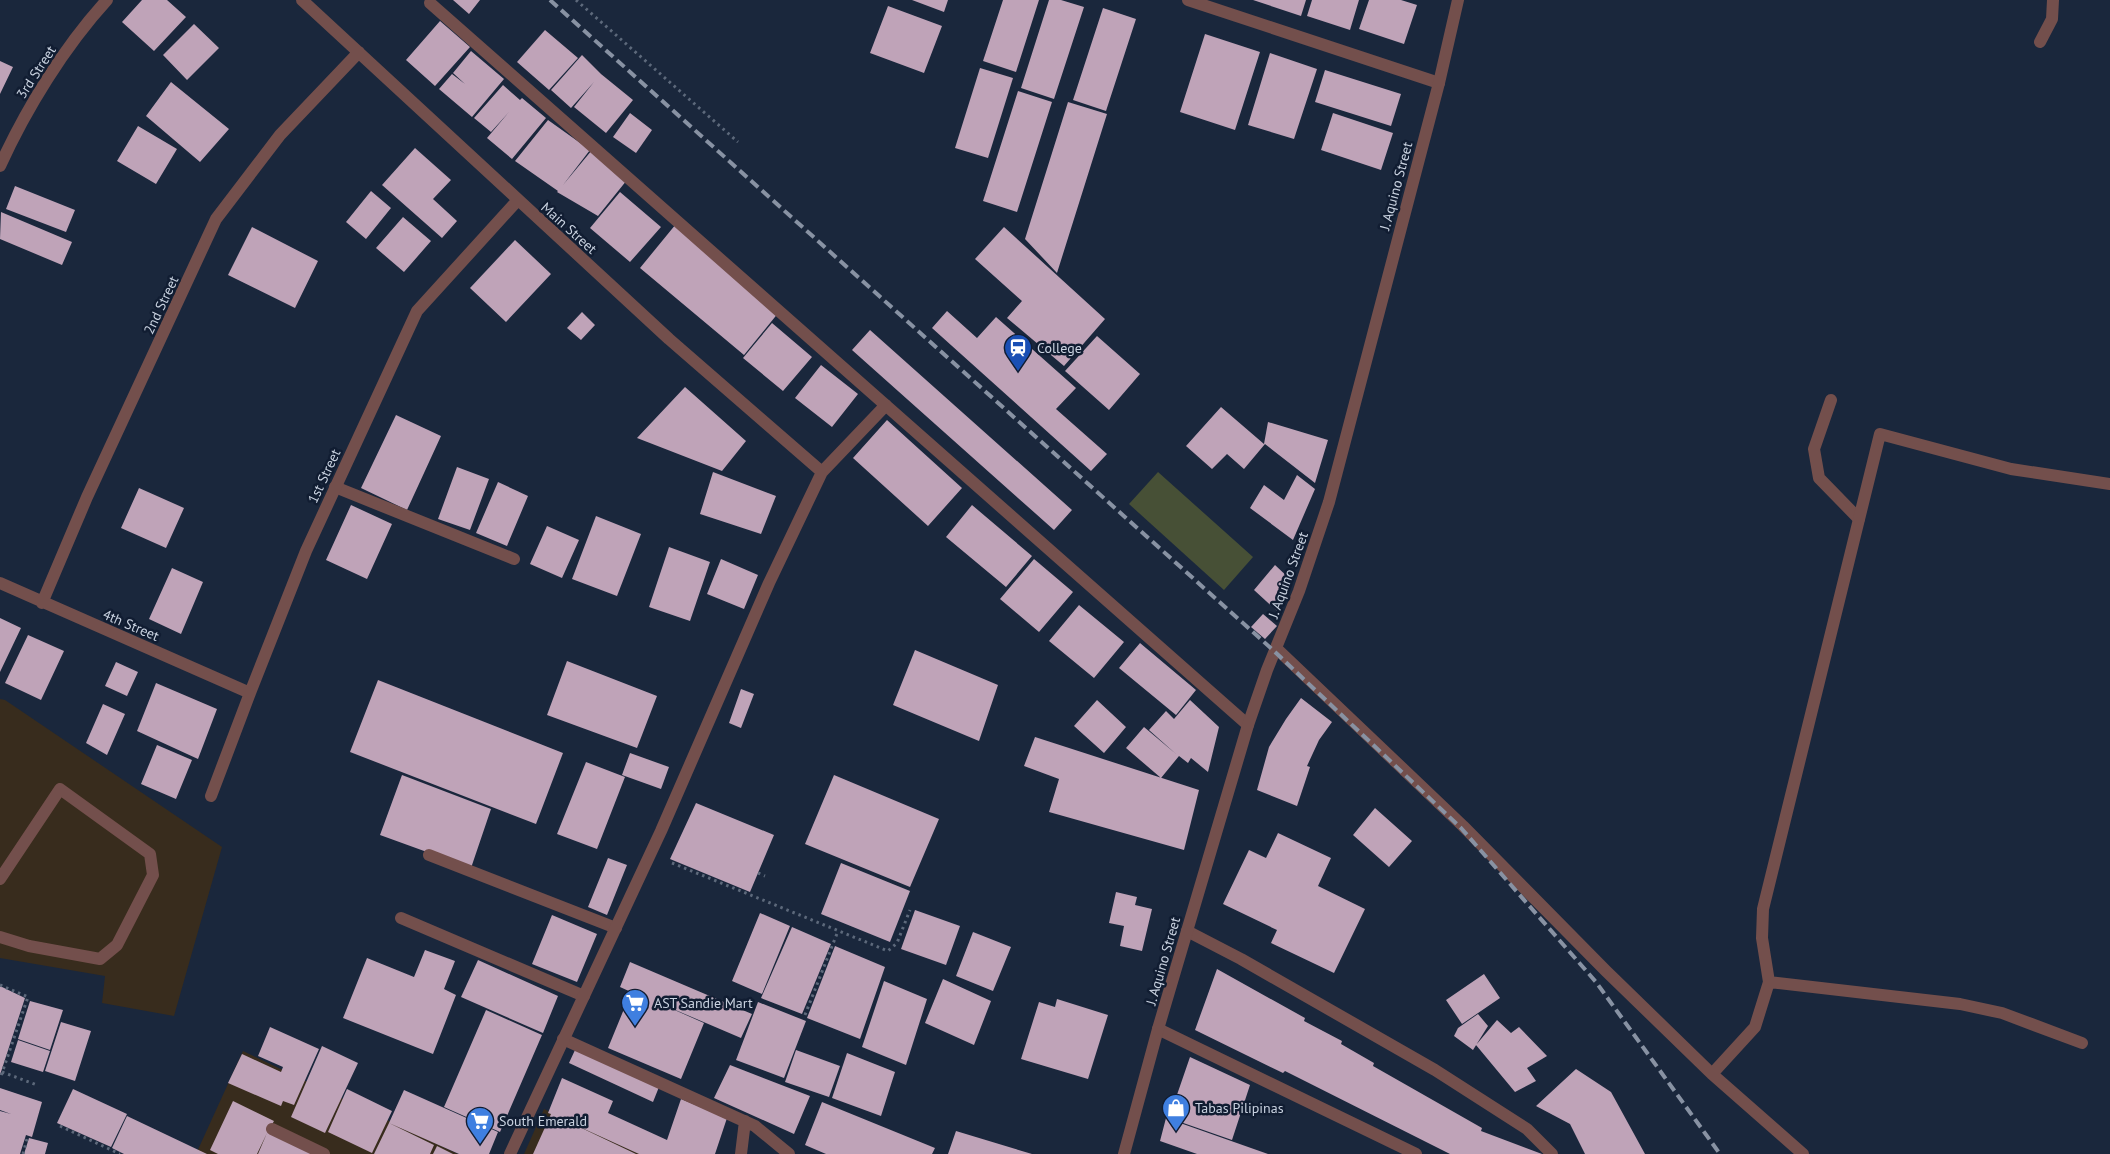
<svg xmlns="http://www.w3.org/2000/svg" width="2110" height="1154" font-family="'PT Sans',sans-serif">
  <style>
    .commercial { fill: #382c1d }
    .green { fill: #475036 }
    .building { fill: #bfa3b8 }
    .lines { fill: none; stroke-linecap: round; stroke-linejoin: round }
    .path { stroke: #5d697b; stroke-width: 3; stroke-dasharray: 2.5 4; stroke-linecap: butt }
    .service { stroke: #734f4c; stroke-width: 12 }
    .pedestrian { stroke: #734f4c; stroke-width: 12 }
    .minor { stroke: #734f4c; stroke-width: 12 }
    .tertiary { stroke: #734f4c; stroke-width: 12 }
    .rail { stroke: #8892a3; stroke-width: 4; stroke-dasharray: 10 5; stroke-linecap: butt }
    .labels { text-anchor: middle; stroke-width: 5; stroke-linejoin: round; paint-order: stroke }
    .street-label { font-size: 14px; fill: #cad3e1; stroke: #111d32 }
    .poi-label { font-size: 14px; fill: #cad3e1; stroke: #111d32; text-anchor: start }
  </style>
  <rect width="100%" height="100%" fill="#1a273c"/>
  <path class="commercial" d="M0,699L5,700L222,847L174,1016L102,1003L105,976L0,958Z
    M243,1051L458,1154H196Z
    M544,1109L642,1154H524Z"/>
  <path class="green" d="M1158,472L1253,557L1224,590L1129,504Z"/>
  <path class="building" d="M142,0H167L186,17L154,51L122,22Z
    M453,0H480L469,14Z
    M912,0H948L944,12Z
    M1003,0H1039L1016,72L983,61Z
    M1049,0H1061L1084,7L1054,99L1021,88Z
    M1253,0H1306L1301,16Z
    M1312,0H1359L1350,30L1307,16Z
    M1369,0H1401L1417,5L1404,44L1359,29Z
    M888,6L942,26L924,73L870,53Z
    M1103,8L1136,19L1106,111L1073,100Z
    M440,21L470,47L435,86L406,60Z
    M194,24L219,48L187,80L163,55Z
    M545,30L578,58L549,90L517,62Z
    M1205,34L1260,52L1235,130L1180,112Z
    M471,51L504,79L472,117L439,89L452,74L465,84L453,73Z
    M1270,53L1317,69L1294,139L1248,125Z
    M582,55L601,74L633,100L606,133L574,107L594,82L571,108L551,90Z
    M0,61L13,67L0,94Z
    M980,68L1013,78L988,158L955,148Z
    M1325,70L1401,94L1391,126L1315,102Z
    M171,82L229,129L200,162L146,116Z
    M503,85L520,100L522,98L546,118L512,159L487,138L509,112L491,132L474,118Z
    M1018,91L1052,102L1017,212L983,201Z
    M1068,102L1107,114L1057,273L1025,239Z
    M630,113L652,130L636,153L613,137Z
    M1333,113L1393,133L1381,170L1321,150Z
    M548,120L590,150L563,185L592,150L627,180L598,216L557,192L558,191L515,161Z
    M138,126L177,149L156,184L117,161Z
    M415,148L451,180L433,199L457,221L442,238L382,185Z
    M15,186L75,210L66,232L6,209Z
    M371,191L391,208L366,239L346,222Z
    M620,192L661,227L630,262L590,228Z
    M1,212L72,242L62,265L0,239Z
    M403,217L431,241L404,272L376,248Z
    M676,224L779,312L744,355L640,268Z
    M252,227L318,261L295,308L228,275Z
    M1004,227L1105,319L1064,366L1007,318L1022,301L975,259Z
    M515,240L551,274L506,322L470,288Z
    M947,311L977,338L996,317L1076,388L1056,409L1107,454L1091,471L932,328Z
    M582,312L595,325L581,340L567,328Z
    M772,323L812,357L783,391L743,358Z
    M870,330L1072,510L1054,530L852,350Z
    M1097,336L1140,374L1109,410L1065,371Z
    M821,365L858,394L832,427L795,398Z
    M685,387L746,441L722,471L637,438Z
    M1221,407L1264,444L1268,422L1328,440L1315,483L1265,444L1244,469L1227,454L1212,469L1186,446Z
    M396,415L441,436L407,510L361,488Z
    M887,420L962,488L928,526L853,458Z
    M457,467L489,479L470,530L438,519Z
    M713,472L776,496L761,534L700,514Z
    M1297,475L1315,489L1293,540L1250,508L1264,485L1284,500Z
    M498,482L528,496L507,546L476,533Z
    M139,488L184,508L166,548L121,528Z
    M351,505L392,524L367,579L326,560Z
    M972,505L1032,556L1006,587L946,537Z
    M596,516L641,534L617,596L572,579Z
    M547,526L579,540L562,578L530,564Z
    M669,547L710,562L690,621L649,607Z
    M721,559L758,575L744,609L707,594Z
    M1034,559L1073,592L1039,632L1000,599Z
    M1275,565L1291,580L1277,611L1254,590Z
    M172,568L203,582L181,634L149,619Z
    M1079,605L1124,642L1094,678L1049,641Z
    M1263,614L1277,626L1265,639L1251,627Z
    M0,618L21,628L0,672Z
    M28,635L64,651L41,700L5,683Z
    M1140,643L1196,690L1176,715L1119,668Z
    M915,650L998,685L979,741L893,705Z
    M567,661L657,696L637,748L547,715Z
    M116,662L138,672L127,696L105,686Z
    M378,680L563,753L536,824L350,752Z
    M156,683L217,709L198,759L137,731Z
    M741,689L754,694L741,728L729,723Z
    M1301,698L1332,722L1319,740L1307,766L1310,767L1297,806L1257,790L1269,747L1286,719Z
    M1097,700L1126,727L1104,753L1074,726Z
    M1190,700L1219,727L1208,772L1191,758L1188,763L1179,756L1161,778L1126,748L1144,727L1176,754L1149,730L1166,711L1174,719Z
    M103,704L125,714L107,755L86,743Z
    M1035,737L1199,790L1184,850L1049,812L1059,779L1024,766Z
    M157,745L192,760L176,799L141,784Z
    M630,753L669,767L661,789L622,775Z
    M586,762L625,777L597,849L557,834Z
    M402,775L491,809L471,868L380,835Z
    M834,775L939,819L910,887L805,844Z
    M696,803L774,835L750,892L670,859Z
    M1375,808L1412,841L1389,867L1353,835Z
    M1278,833L1331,858L1318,886L1365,909L1334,973L1271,943L1277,930L1223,904L1249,850L1266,858Z
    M608,858L627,865L607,915L588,907Z
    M841,863L910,891L890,942L821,914Z
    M1116,892L1137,897L1135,905L1152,909L1142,951L1120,946L1124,926L1109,923Z
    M915,910L960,926L946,965L901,949Z
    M760,913L790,926L762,994L732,981Z
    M552,915L597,934L577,982L532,964Z
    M792,927L831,944L802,1014L761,998Z
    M973,932L1011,947L993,991L956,976Z
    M835,946L885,967L860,1039L807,1018Z
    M425,950L455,961L444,989L456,995L433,1054L343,1018L367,958L414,977Z
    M478,960L558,996L543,1033L461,997Z
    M630,962L752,1014L741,1038L652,1000L704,1023L681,1079L608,1048L631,992L620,987Z
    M1217,969L1305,1018L1304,1021L1342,1041L1341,1044L1374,1063L1373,1066L1482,1128L1481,1131L1542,1154H1450L1285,1071L1283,1073L1195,1030Z
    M1484,974L1500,998L1462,1024L1446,1000Z
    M943,979L991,1001L974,1045L925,1023Z
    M884,981L927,999L906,1065L862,1047Z
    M0,986L25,998L0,1075Z
    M1057,999L1108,1015L1088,1079L1021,1059L1039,1002L1055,1007Z
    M30,1001L63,1010L50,1050L18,1039Z
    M758,1002L806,1021L784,1078L736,1060Z
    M486,1010L542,1035L500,1132L444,1107Z
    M1478,1014L1488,1026L1473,1050L1454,1036L1458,1028Z
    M1497,1020L1511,1033L1519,1027L1547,1056L1527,1068L1536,1081L1515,1092L1476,1045Z
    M61,1022L91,1031L75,1081L45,1071Z
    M270,1027L319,1049L294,1105L283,1101L281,1106L228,1083L242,1054L281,1072L283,1067L258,1056Z
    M18,1040L50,1051L43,1072L11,1062Z
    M322,1046L358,1063L325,1133L291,1117Z
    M575,1050L659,1087L653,1102L569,1063Z
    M796,1050L840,1066L829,1097L785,1082Z
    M847,1053L895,1072L881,1116L832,1098Z
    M1190,1057L1250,1085L1232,1140L1169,1118Z
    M730,1065L810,1096L794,1134L714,1098Z
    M1576,1069L1611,1092L1645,1154H1585L1570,1124L1536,1106Z
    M562,1078L613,1101L608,1113L667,1140L681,1099L727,1118L715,1154H639L571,1123L636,1154H533L551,1114L548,1113Z
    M0,1088L42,1102L32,1137L26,1135L20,1154H0V1111L11,1114L0,1110Z
    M73,1089L127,1114L111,1147L57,1123Z
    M347,1089L392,1111L372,1153L328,1132Z
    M404,1090L498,1132L489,1154H459L389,1123Z
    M233,1101L274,1121L269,1130L320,1154H258L267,1133L257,1154H218L210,1150Z
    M822,1102L935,1148L932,1154H826L805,1145Z
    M127,1116L207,1154H124L112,1148Z
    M1166,1118L1268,1154H1197L1160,1141Z
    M389,1123L434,1145L430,1154H374Z
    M956,1131L1032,1154H948Z
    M29,1138L48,1143L45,1154H24Z
    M437,1146L453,1154H433Z"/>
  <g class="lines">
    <path class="path" d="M576,0L738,142
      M672,863L888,951L897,943L910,910
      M758,873L765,876
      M0,985L28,997L0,1079
      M805,1015L838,931
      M2,1072L37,1085
      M60,1126L120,1154
      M23,1154L27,1139"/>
    <path class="service" d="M2040,42L2052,19L2053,0
      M1831,400L1814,449L1819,478L1859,519
      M335,487L514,559
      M429,855L616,928
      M0,879L60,789L150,854L153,875L117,945L100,959L29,946L0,937
      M401,918L584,996
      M1158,1029L1416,1154
      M563,1039L755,1126L789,1154
      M741,1154L745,1121"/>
    <path class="pedestrian" d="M272,1129L324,1154"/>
    <path class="minor" d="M302,0L669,339L822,472
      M1188,0L1439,83
      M430,3L1248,725
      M0,166C26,109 64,47 107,0
      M0,583L250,693
      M42,603L87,497L216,219L280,135L359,52
      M1276,648L1463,826L1606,971L1712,1074L1803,1154
      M211,796L250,693L306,551L417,311L517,201
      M1187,931L1241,959L1435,1070L1527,1129L1552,1154
      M1769,982L1960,1004L2002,1013L2082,1043
      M1712,1074L1755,1027L1769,982L1762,938L1763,909L1880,434L2011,469L2110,484
      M510,1154L661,831L769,583L822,472L886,405"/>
    <path class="tertiary" d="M1124,1154L1158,1029L1248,725L1267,670L1299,591L1329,502L1439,83L1458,0"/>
    <path class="rail" d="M550,0L1274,651L1461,828L1596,982L1720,1154"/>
  </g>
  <defs>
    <symbol id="station-pin" viewBox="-11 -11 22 30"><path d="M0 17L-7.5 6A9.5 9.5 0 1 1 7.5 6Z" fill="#1a4fb4" stroke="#111d32"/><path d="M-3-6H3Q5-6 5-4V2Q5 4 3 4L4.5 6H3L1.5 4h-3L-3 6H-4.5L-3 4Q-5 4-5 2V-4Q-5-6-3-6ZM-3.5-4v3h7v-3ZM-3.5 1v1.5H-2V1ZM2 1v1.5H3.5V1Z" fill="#fff"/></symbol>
    <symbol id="supermarket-pin" viewBox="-11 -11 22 30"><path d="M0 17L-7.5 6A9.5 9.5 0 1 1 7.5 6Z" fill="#3f7fe0" stroke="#111d32"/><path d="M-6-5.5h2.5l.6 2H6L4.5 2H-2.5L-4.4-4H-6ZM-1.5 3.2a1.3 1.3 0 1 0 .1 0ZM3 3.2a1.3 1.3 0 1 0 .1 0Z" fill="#fff"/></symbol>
    <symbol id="shop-pin" viewBox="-11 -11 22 30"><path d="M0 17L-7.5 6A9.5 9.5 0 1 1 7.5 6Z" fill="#3f7fe0" stroke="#111d32"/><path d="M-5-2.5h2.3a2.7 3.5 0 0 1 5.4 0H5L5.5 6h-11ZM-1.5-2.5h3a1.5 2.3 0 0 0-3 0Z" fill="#fff"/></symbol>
  </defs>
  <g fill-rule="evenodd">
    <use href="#station-pin" x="1002" y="332" width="32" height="43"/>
    <use href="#supermarket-pin" x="619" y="987" width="32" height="43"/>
    <use href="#shop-pin" x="1160" y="1092" width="32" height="43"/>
    <use href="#supermarket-pin" x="464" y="1105" width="32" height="43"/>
  </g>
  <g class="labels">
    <g class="street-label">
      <text transform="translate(36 72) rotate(-57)" y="5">3rd Street</text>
      <text transform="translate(1396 186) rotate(-75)" y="5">J. Aquino Street</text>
      <text transform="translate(569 228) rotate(42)" y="5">Main Street</text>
      <text transform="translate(161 305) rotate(-65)" y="5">2nd Street</text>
      <text transform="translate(324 476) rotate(-65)" y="5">1st Street</text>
      <text transform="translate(1288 575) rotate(-70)" y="5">J. Aquino Street</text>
      <text transform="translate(131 625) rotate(23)" y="5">4th Street</text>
      <text transform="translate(1163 961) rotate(-74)" y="5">J. Aquino Street</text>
    </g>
    <g class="poi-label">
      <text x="1037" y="353">College</text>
      <text x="654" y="1008">AST Sandie Mart</text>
      <text x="1195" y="1113">Tabas Pilipinas</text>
      <text x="499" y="1126">South Emerald</text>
    </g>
  </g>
</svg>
